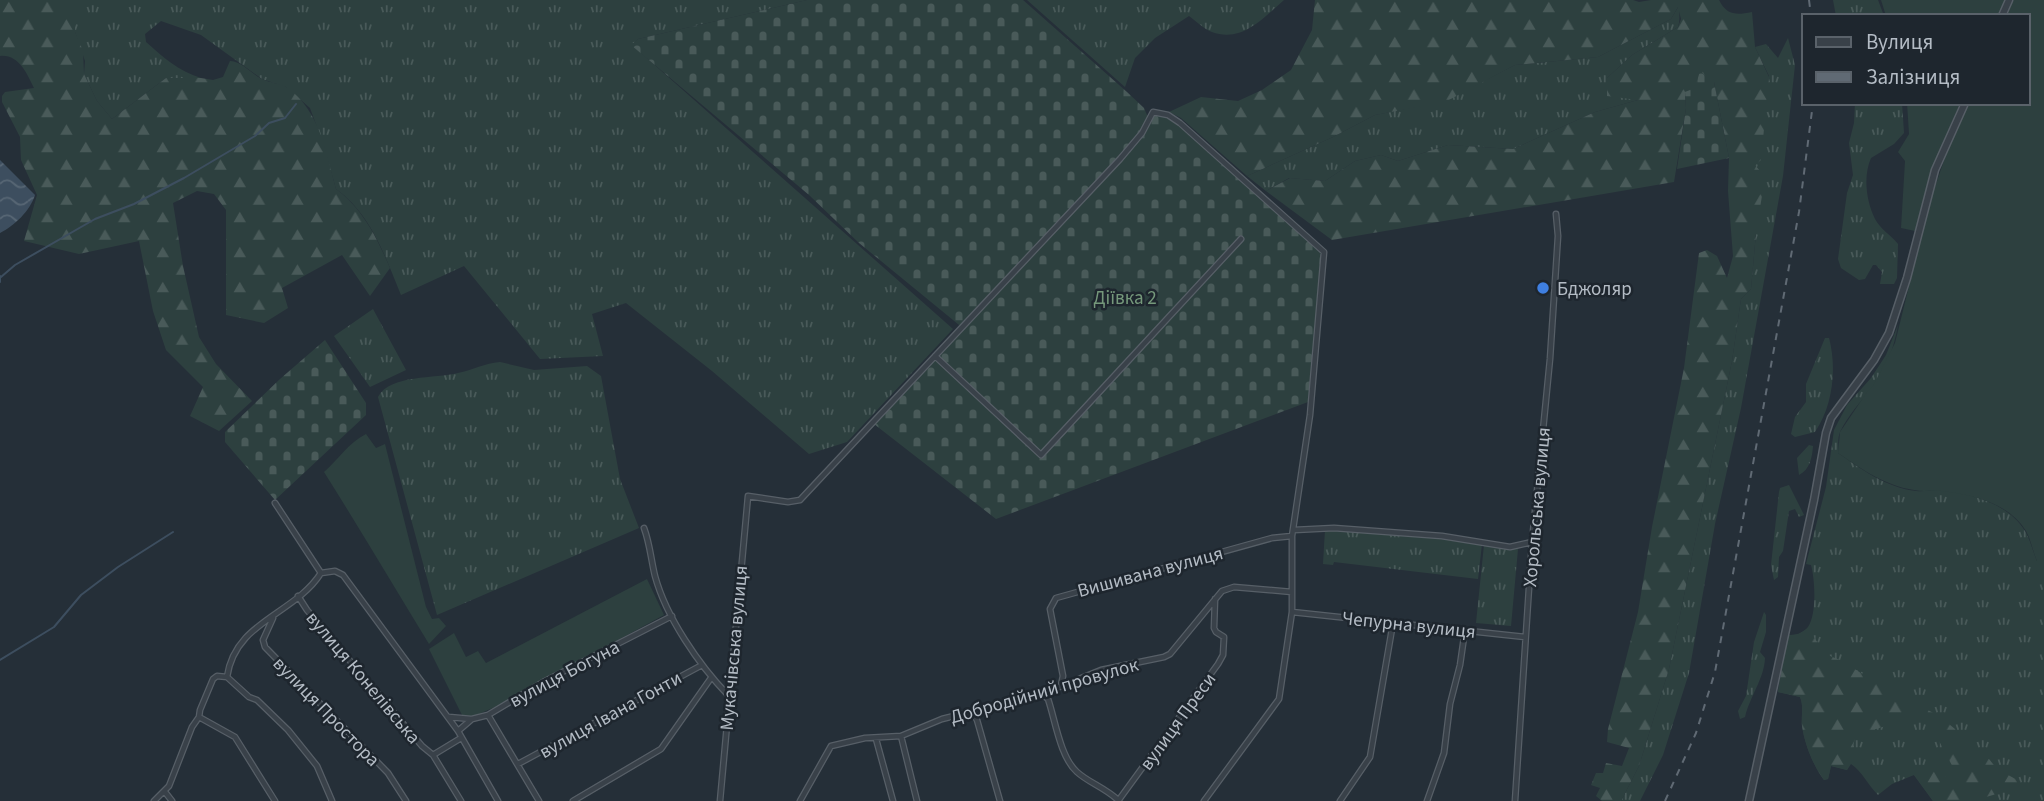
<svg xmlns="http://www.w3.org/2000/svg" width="2044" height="801" font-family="'Source Sans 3',sans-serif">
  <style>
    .grass { fill: url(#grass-tufts) }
    .forest { fill: url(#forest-firs) }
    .cemetery { fill: url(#cemetery-stones) }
    .garden { fill: #2d403f }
    .water { fill: url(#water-waves) }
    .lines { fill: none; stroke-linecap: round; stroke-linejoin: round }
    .stream { stroke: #3d4e5f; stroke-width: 2 }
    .minor-casing { stroke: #575f67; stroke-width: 7 }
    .tertiary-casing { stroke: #575f67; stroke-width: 9 }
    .minor { stroke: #394149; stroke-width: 4.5 }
    .tertiary { stroke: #394149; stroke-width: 6 }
    .rail { stroke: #606a74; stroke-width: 2; stroke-dasharray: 7 7; stroke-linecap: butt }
    .shop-dot { fill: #3f7fe0; stroke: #1e262e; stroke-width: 2.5 }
    .labels { text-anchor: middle; stroke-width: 5; stroke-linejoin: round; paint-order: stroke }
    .poi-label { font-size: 19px; fill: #b4bcc5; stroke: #1e262e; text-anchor: start }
    .park-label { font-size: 19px; fill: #75987b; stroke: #1e262e }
    .street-label { font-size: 19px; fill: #b4bcc5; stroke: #1e262e }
  </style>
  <defs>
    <pattern id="grass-tufts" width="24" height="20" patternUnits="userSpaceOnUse" patternTransform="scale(1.75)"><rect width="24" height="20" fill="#2d403f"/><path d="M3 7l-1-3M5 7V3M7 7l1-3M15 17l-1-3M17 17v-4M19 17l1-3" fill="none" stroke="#495a59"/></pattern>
    <pattern id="forest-firs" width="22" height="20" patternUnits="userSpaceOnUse" patternTransform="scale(1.75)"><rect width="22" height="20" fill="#2d403f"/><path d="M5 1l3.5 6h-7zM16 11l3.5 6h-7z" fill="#495a59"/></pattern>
    <pattern id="cemetery-stones" width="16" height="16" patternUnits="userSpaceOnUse" patternTransform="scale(1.75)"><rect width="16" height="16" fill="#2d403f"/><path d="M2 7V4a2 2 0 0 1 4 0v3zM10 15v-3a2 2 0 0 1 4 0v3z" fill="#495a59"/></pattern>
    <pattern id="water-waves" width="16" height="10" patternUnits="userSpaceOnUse" patternTransform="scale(1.75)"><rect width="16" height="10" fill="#3d4e5f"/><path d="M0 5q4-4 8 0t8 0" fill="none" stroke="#576674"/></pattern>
  </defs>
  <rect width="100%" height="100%" fill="#252f38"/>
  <path class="grass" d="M75,0H807L638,39L632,45L953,329L847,442L809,454L712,371L626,303L592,314L603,356L540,359L464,266L401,295C385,256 371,214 336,189L324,146L310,108L286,87L262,79L201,35L161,21L145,34L146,42C163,57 178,71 201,78H166L112,119L97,101L84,74L85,61L75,32Z
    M1027,0H1284C1263,18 1242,43 1212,32C1204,29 1196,21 1189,16L1155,38L1135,58L1125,87Z
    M1833,0H1878L1884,16H1836Z
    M1680,4C1678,13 1681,18 1678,27L1632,55L1607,78L1645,98L1595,112L1513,149L1448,145L1398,161L1381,155L1355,161L1325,181L1289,178L1266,191L1247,176L1333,137L1375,115L1445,101L1515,65L1598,57L1671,19Z
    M1788,38L1795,65L1783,176L1741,408L1715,524L1689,673L1663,755L1640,801H1621L1639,766L1669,669L1732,361L1741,299L1751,289L1756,233L1754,165L1769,76L1755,47L1766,44L1778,58Z
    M1855,103H1902L1904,133L1894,144L1871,158C1863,176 1866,201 1875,219C1880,229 1891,235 1898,244L1897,278L1894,284H1880L1882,272L1876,265H1873L1865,279L1859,280L1841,268L1838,259L1847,193L1853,175L1849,143L1854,123Z
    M373,309L406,370L370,387L334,336Z
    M1898,325C1894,346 1887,370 1873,387C1862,400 1848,415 1840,432C1837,439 1839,446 1838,453C1861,469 1887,488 1916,491C1923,492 1931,490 1938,490C1968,492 2008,503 2025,531C2030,539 2033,552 2037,561H2044V801H1933L1914,775L1892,784L1878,795C1868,785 1862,771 1851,764L1847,770L1831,766L1828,779L1824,780C1813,765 1805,745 1802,726C1801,716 1804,706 1800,697L1778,692L1787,635C1795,635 1803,634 1808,627C1817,614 1815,579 1811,565L1806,564L1826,487L1834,430L1847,405L1871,378L1886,355Z
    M1825,338H1829C1837,368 1833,406 1815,432L1795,437L1791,434L1795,417L1806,402V384Z
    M500,362L534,370L587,366L601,376L620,479L639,528L437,615L378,397C390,374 436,379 458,373C473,370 485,363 500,362Z
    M1809,445L1813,446C1812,458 1810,469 1799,475L1797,458Z
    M1789,485L1804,515L1799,517L1795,509L1789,511L1783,551L1779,557L1778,577L1774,580L1771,565L1779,492L1780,488Z
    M1325,530L1442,538L1482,544L1478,579L1334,562L1333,565L1323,564Z
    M1484,545L1518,549L1511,626L1476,623Z
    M1764,612L1766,615V632L1760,652L1765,658C1764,679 1750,696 1745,717L1740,719L1738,711L1746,696L1754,642Z"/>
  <path class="forest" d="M0,0H75V32L83,51L84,74L97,101L112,119L166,78H201L213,80L223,77L230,61C243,62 250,73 262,79C270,83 280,83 288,88C320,112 326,152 336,189C363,209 377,238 390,268L370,296L342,255L282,288L288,308L264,323L226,315V210L214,194L197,191L173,203L183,266L199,337L216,364L252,401L219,431L190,416L203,387L166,350L153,311L139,241L79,254L24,241L37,195L21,160L20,137L2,102V96L5,92L34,88C27,74 19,54 0,56Z
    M1315,0H1633L1639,2L1651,0H1719C1727,16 1737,15 1752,12L1755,47L1769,77L1761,160L1755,165L1765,177L1756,233L1751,289L1741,299L1732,361L1669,669L1639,766L1621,801H1602L1596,796L1600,788L1591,785L1596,773H1603L1606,763L1622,766L1629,748L1607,742L1608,729L1638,612L1652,527L1684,368L1699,253L1707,250L1717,256L1727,278L1733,256L1728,191L1729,158L1714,82L1685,93L1686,108L1674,182L1332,240L1266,191L1290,178L1325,181L1355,161L1381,155L1398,161L1448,145L1513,149L1595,112L1638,100L1607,96V78L1632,55L1678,27L1681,19L1678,7L1671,19L1598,57L1515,65L1445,102L1375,115L1333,137L1247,176L1181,118L1169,112L1201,97L1238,101L1262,90L1291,70L1312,30Z
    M1808,628L1825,654L1840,660L1874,681L1914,710L1906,720L1856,735C1852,746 1852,761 1847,770L1831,766L1828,779L1824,780C1813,765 1805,745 1802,726C1801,716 1804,706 1800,697L1778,692L1787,635H1797Z
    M1926,709L1939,716L1955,729L1970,760L1989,759L1997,769L2021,782C1990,801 1968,801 1933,801L1914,775L1918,768H1927L1951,779L1956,773L1938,739L1926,723Z"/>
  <path class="cemetery" d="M807,0H1023L1127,92L1144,108L1147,115L1163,116L1179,124L1320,250L1322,261L1308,402L996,519L874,424L964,329L859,243L809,195L631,45L638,39Z
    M1700,71L1714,82L1729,158L1677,169L1686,108L1685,92L1695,88Z
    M325,340L366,403V415L275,500L225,442V432L280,379Z"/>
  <path class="garden" d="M1881,0H2005L1998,16H1886Z
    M2013,0H2044V561H2037C2033,552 2031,540 2026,531C2009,503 1971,494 1941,491C1932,490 1923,492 1914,490C1886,486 1861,469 1838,453L1840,432L1867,392L1873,386L1895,343L1930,201L1947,152L1969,103H2028V16H2007Z
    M1907,103H1960L1932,169L1915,231L1901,228L1905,161L1898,152L1909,134Z
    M366,434L376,448L385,444L426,607L432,619L439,618L446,626L429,644C394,587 360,529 324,472C339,459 348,443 366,434Z
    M647,579L664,615L495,707L472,717L462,715L429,649L454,633L466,657L478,651L486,663Z"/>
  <path class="water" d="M0,160L35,195C30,211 14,226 0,233Z"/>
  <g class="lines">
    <path class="stream" d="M0,276V282
      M1,277L15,265L95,219L134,204L184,178L255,136L269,123L285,118L296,104
      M0,660L54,627L81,595L118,567L173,532"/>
    <defs>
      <path id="minor" d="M935,356L1041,455L1241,239
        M275,503L321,573
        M644,528C650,544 651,560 655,576C666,617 699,665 728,695
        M1294,530L1334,528L1442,536L1510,547L1532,542
        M321,573L335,571L343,575L458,731L498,801
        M298,596L307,610L422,746L433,755L461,801
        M1292,612L1525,637
        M273,618L263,640L265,647L388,773L406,801
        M227,677L249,697L257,700L288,730L317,766L332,801
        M1061,685L1063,676L1050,609L1056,598L1272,538L1292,536
        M1042,694L1048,699C1055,719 1060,757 1077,772C1089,783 1106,788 1119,801
        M972,712L977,720L1000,801
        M488,715L539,801
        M199,717L235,737L275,801
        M449,717L471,719
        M458,731L472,719L488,715L545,681L672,616
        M901,736L917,801
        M876,739L893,801
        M433,755L461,738
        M518,764L702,665
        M165,792L172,801
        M154,801L169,786L192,727L199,717L200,710L213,679L217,676L227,677C235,621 294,615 321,573
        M573,801L661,749L711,678
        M720,801L748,496L788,502L800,500L1120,159L1142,133L1153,112L1168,115L1180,123L1324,252L1310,415L1292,536V612L1279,699L1204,801
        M800,801L831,746L865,738L901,736L942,719L1042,694L1101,670L1164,657L1170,654L1222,591L1234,587L1292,592
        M1118,801L1218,664L1223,655L1224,637L1216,632L1214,628L1215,599
        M1340,801L1370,757L1393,623
        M1427,801L1444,753L1450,704L1460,665L1465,630
        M1515,801L1532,542L1550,359L1558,236L1556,214"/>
      <path id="tertiary" d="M2002,16L2009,0
        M1749,801L1814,500L1826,433L1831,418L1874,360L1889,333L1907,278L1935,170L1965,103"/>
    </defs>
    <use href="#minor" class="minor-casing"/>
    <use href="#tertiary" class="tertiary-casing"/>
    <use href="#minor" class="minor"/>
    <use href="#tertiary" class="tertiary"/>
    <path class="rail" d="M1809,0L1811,16
      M1665,801L1696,733L1715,672L1799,212L1813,103"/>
  </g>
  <circle class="shop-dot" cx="1543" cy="288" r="7"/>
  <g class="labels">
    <g class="poi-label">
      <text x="1557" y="295">Бджоляр</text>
    </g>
    <g class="park-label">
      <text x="1125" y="304">Діївка 2</text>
    </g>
    <g class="street-label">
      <text transform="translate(1536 507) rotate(-85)" y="7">Хорольська вулиця</text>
      <text transform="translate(1150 571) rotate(-15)" y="7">Вишивана вулиця</text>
      <text transform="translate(1409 624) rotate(6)" y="7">Чепурна вулиця</text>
      <text transform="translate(733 648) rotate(-85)" y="7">Мукачівська вулиця</text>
      <text transform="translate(564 673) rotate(-28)" y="7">вулиця Богуна</text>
      <text transform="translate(364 677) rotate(50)" y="7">вулиця Конелівська</text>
      <text transform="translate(1044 690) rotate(-16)" y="7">Добродійний провулок</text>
      <text transform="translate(327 711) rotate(46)" y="7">вулиця Простора</text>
      <text transform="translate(610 714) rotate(-29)" y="7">вулиця Івана Гонти</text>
      <text transform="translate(1177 721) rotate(-54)" y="7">вулиця Преси</text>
    </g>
  </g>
  <rect x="1802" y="14" width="228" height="91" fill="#1e262e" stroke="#5a626a" stroke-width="2"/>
  <rect x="1816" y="37" width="35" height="10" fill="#394149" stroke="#5a626a" stroke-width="2"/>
  <text x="1866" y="49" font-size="21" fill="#b4bcc5">Вулиця</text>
  <rect x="1816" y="72" width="35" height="10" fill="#606a74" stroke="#5a626a" stroke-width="2"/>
  <text x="1866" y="84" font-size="21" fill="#b4bcc5">Залізниця</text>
</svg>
